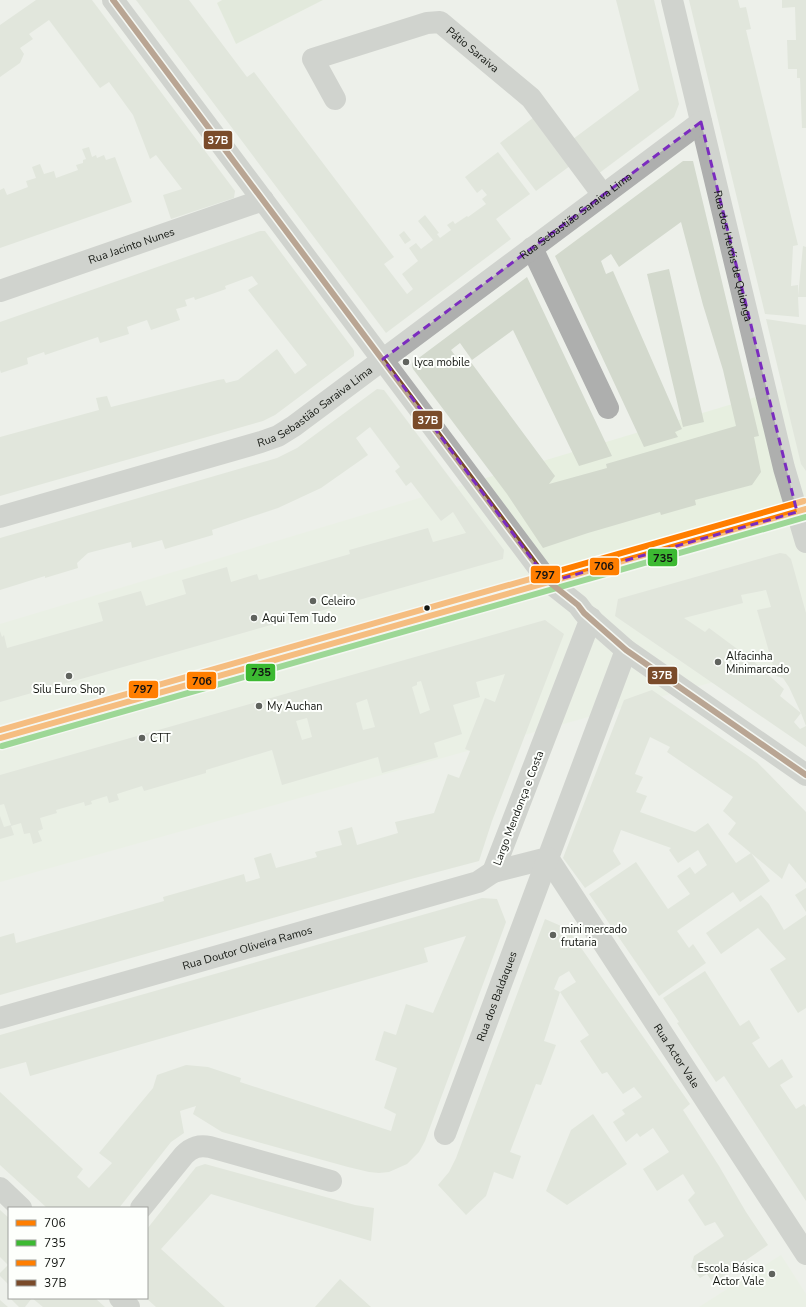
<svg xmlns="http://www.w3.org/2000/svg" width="806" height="1307" font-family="'Nunito Sans',sans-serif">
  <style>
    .built { fill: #e7efe0 }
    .green { fill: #d6e1cd }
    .building { fill: #d3d9cd; fill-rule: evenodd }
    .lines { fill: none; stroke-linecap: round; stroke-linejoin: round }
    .minor { stroke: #aeafae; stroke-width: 22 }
    .major { stroke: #b1b1b0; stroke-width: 22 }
    .bus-1-casing { stroke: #fdfffc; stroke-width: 9 }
    .bus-2-casing { stroke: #fdfffc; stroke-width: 9 }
    .bus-3-casing { stroke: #fdfffc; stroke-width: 9 }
    .bus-4-casing { stroke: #fdfffc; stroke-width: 9 }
    .bus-1 { stroke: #ff7e00; stroke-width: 6 }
    .bus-2 { stroke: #3cb932; stroke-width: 6 }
    .bus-3 { stroke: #ff7e00; stroke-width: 6 }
    .bus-4 { stroke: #7a4b2a; stroke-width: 6 }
    .marked { fill: none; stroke: #7b2cbf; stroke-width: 3; stroke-dasharray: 8 5; stroke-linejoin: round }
    .poi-dot { fill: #60635e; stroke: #fdfffc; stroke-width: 1.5 }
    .bus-dot { fill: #141712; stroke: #fdfffc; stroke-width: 1.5 }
    .labels { text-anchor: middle; stroke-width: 4; stroke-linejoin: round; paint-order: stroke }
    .street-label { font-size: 11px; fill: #141712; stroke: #fdfffc }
    .poi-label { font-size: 11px; fill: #141712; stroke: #fdfffc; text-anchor: start }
    .line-badge { stroke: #fdfffc; stroke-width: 1.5 }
    .badge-label { font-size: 11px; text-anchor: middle; font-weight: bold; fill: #fff }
    .pale-badge-label { font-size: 11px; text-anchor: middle; font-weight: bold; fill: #111 }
  </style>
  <rect width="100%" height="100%" fill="#edf0ea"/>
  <path class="built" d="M806,382V656L0,882V624Z
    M781,1255L806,1294V1307H699Z"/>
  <path class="green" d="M222,0H323L236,44L217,3Z"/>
  <path class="building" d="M36,0H92L235,191L234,198L171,219L163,195L182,189L156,155L150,159L133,115L109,82L100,88L49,20L29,34L33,39L20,48L24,54L20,63L0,77V25Z
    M136,0H189L247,77L254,72L394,257L384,264L407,294L413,289L402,274L418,261L409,248L416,243L421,249L433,240L418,221L425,215L439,233L437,234L440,238L451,230L447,225L453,221L455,224L467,216L468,217L486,204L482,199L487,195L482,189L477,193L465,177L498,152L530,194L496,219L511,239L386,333Z
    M616,0H654L679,104L674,117L594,177L569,142L639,90Z
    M689,0H738L740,8L746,7L751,29L746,30L798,245L793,246L791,286L798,285V296L803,246L806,247V297H798L799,317L765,314Z
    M782,0H806V128H802L800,78H797V69H788L787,40H796L795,7L782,8Z
    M538,114L574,163L536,191L500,143Z
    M89,147L92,157L96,155L97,158L104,155L106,160L115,157L132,202L0,248V190L4,188L7,195L28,187L26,181L36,178L32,167L40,164L44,174L54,171L56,178L78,170L76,165L83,163V160L86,159L82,149Z
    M683,161H693L759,436L754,437L761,472L752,485L695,500L696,505L661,515L660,512L588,533L543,548L507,494L413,369L412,366V363L527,277L612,456L579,466L513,330L472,360L460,343L451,350L463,366L470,361L555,476L549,484L607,468L606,464L736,426L723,370L703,305L681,222L619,267L611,254L601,261L606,274L613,271L682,429L675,432L678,437L644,447L555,256Z
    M260,231H265L353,349L354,351V356L275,415L263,421L0,496V437L99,410L96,398L107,396L111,407L218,380L224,379L226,383L238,380L277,349L295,374L307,365L248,290L258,284L252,276L225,286L226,289L195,300L194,297L185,300L187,306L176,309L180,320L151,330L147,320L127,327L129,334L100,343L98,337L45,355L44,352L27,358L28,364L1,373L0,370V322Z
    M404,231L411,240L405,244L399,235Z
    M669,269L704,422L683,427L647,274Z
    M766,319L806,325V471L801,464Z
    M377,389L384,390L504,550L503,559L0,702V631L2,637L4,635L7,648L103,621L98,603L141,591L146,606L186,594L182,580L227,567L231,582L257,574L259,580L350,554L349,550L428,528L433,542L466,533L453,512L441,521L411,482L406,486L395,471L400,467L370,427L356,438L368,455L321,488L278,508L212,530L213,535L165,549L162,540L132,548L131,542L88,553L77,563L78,568L45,578V576L0,590V538L277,458L297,448Z
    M780,553L786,554L791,559L806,613V726L801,713L794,722L800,729L806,726V747L615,616L618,599ZM766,590L771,607L757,610L776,676L783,678L789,687L801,713L780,696L784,689L752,660L709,628L705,632L684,618L743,603L741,595Z
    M545,620L564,634L492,821L479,861L411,879L0,995V937L14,933L16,943L164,901L163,897L244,874L246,882L260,878L254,858L271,853L276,868L317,857L315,852L342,845L338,831L352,827L357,845L398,833L395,822L434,813L448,774L459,778L470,751L465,749L485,698L495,702L505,674L476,682L480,697L453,705L462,734L434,743L438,757L382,773L378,757L282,785L272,750L206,770V773L144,791L142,786L117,794L119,800L109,803L107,796L91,801L92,804L85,806L84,802L56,810L57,813L40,818L43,829L38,831L42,841L33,844L30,833L24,834L21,823L11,826L14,835L0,839V816L4,827L11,825L4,804L0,805V775ZM421,681L430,710L420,714L412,687L417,685V682ZM367,699L375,727L363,730L356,703ZM307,718L312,737L302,740L296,721Z
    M652,690L757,762L806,812V883L789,863L782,879L728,834L736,823L723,811L733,797L667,752L670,747L650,737L635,774L643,777L636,792L647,796L640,812L695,832L708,823L736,863L751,853L770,881L740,902L733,892L677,931L689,948L693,944L706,963L659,996L589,894L636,862L668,909L690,894L677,876L690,867L695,874L707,865L698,850L678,863L669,850L671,848L621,830L613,851L621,864L585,888L563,858L624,700Z
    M806,888V912L795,895Z
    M761,895L769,904L784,930L806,915V1008L798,1013L770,969L786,959L758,928L721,954L706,933Z
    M482,898L497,899L506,922L425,1141L419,1152L407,1164L389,1172L379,1173L369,1172L348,1167L222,1132L193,1114L196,1106L180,1111L184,1133L171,1142L119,1208H47L0,1165V1092L83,1169L77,1177L89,1188L112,1163L99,1153L153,1088L157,1075L186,1065L208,1067L241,1078L240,1082L391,1131L396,1114L384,1108L397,1068L375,1060L384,1031L396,1035L406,1004L433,1013L466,936L424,948L428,962L30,1076L26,1062L0,1069V1035Z
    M545,919L568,929L690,1104L683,1110L719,1166L746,1212L768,1245L713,1283L707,1274L700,1278L691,1267L694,1256L724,1236L715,1222L705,1226L688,1200L695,1193L683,1174L657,1191L643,1169L669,1152L653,1128L640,1137L637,1133L626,1142L613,1122L625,1114L622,1110L642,1097L634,1087L623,1094L607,1072L602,1074L580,1041L589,1035L560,992L544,1041L556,1045L541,1085L536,1084L510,1152L521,1156L513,1179L494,1172L486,1196L466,1215L438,1185L449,1172L456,1158ZM569,971L576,982L560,992L554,989L559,977Z
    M705,971L740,1026L749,1020L760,1038L752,1043L769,1068L782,1059L793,1077L780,1085L796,1109L804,1104L806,1107V1201L724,1076L716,1082L677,1023L679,1022L663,998Z
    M593,1114L627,1164L567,1205L546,1191L571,1130Z
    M205,1164L355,1205L374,1208L371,1241L211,1194L161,1249L225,1307H156L146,1298H147V1229L196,1167Z
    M0,1210L9,1218V1285L0,1276V1273L8,1265L0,1257Z
    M340,1279L371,1307H315Z
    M10,1298H95L105,1307H43L32,1298L25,1307H19Z
    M0,1300L8,1307H0Z"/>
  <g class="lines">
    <g class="minor">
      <path d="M113,0L549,582L578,605L584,613L626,650L806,775"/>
      <path id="s1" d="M672,0L784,468L806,542"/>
      <path id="s2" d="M335,99L313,59L427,23L440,22L531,98L603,195"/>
      <path d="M532,248L608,408"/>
      <path id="s3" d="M0,291L263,200"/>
      <path id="s4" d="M0,517L261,442L278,436L294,426L701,122"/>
      <path d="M591,618L493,872L548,858L626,650"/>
      <path id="s5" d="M548,858L806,1254"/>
      <path id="s6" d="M0,1018L478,882L493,872"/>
      <path id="s7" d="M445,1134L548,858"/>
      <path d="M0,1188L21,1208"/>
      <path d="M141,1208L184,1155C192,1147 199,1145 210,1147L331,1181"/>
      <path d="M120,1298L129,1307"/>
    </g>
    <path class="major" d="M0,738L806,509"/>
    <defs>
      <path id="bus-1" d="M0,738L806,509"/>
      <path id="bus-2" d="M2,746L806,517"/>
      <path id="bus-3" d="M0,730L804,501"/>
      <path id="bus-4" d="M113,0L549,582L578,605L584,613L626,650L806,775"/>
    </defs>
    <use href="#bus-1" class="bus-1-casing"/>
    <use href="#bus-2" class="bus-2-casing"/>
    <use href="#bus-3" class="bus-3-casing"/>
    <use href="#bus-4" class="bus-4-casing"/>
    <use href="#bus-1" class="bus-1"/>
    <use href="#bus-2" class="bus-2"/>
    <use href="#bus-3" class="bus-3"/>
    <use href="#bus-4" class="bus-4"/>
  </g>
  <path d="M0 0H806V1307H0ZM701,122L797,512L549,582L383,359Z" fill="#edf0ea" fill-opacity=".55" fill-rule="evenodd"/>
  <path class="marked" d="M701,122L797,512L549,582L383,359Z"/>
  <g class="poi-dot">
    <circle cx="406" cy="362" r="4"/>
    <circle cx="313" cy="601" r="4"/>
    <circle cx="254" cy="618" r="4"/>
    <circle cx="718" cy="662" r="4"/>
    <circle cx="69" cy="676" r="4"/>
    <circle cx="259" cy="706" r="4"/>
    <circle cx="142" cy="738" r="4"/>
    <circle cx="553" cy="935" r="4"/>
    <circle cx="772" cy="1274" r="4"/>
  </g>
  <circle class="bus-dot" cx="427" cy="608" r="3.5"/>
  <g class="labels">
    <g class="street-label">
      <text dy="4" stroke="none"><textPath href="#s2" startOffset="221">Pátio Saraiva</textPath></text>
      <text dy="4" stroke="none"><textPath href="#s4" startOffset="660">Rua Sebastião Saraiva Lima</textPath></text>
      <text dy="4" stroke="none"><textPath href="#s3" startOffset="139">Rua Jacinto Nunes</textPath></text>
      <text dy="4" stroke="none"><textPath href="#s1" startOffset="263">Rua dos Heróis de Quionga</textPath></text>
      <text dy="4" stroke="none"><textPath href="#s4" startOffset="336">Rua Sebastião Saraiva Lima</textPath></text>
      <text transform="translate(518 808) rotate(-69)" y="4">Largo Mendonça e Costa</text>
      <text dy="4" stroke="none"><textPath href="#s6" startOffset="257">Rua Doutor Oliveira Ramos</textPath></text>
      <text dy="4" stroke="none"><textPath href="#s7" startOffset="147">Rua dos Baldaques</textPath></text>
      <text dy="4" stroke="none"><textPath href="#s5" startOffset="236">Rua Actor Vale</textPath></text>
    </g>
    <g class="poi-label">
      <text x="414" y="366">lyca mobile</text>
      <text x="321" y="605">Celeiro</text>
      <text x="262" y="622">Aqui Tem Tudo</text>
      <text x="726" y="660">Alfacinha<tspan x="726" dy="13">Minimarcado</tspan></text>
      <text x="69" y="693" text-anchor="middle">Silu Euro Shop</text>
      <text x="267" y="710">My Auchan</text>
      <text x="150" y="742">CTT</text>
      <text x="561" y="933">mini mercado<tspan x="561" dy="13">frutaria</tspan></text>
      <text x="764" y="1272" text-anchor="end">Escola Básica<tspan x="764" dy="13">Actor Vale</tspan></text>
    </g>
  </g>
  <g class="line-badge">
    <rect x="203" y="130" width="30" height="20" rx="4" fill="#7a4b2a"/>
    <rect x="412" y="410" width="31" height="20" rx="4" fill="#7a4b2a"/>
    <rect x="647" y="548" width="31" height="19" rx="4" fill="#3cb932"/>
    <rect x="589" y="557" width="31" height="19" rx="4" fill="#ff7e00"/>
    <rect x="530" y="565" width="31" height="19" rx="4" fill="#ff7e00"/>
    <rect x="245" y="663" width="31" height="19" rx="4" fill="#3cb932"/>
    <rect x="647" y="666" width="31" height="19" rx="4" fill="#7a4b2a"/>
    <rect x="186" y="671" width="31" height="19" rx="4" fill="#ff7e00"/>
    <rect x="128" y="680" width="31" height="19" rx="4" fill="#ff7e00"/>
  </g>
  <g class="badge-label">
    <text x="218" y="144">37B</text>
    <text x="428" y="424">37B</text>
    <text x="662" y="679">37B</text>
  </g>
  <g class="pale-badge-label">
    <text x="663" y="562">735</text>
    <text x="604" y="570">706</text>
    <text x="545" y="579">797</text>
    <text x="261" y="676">735</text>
    <text x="202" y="685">706</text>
    <text x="143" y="693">797</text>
  </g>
  <rect x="8" y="1207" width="140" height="92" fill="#fdfffc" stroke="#a0a29e"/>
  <rect x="16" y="1220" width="20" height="6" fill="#ff7e00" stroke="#a0a29e"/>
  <text x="44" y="1227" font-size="12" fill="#141712">706</text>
  <rect x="16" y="1240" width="20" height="6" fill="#3cb932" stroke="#a0a29e"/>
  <text x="44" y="1247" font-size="12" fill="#141712">735</text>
  <rect x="16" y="1260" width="20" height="6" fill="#ff7e00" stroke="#a0a29e"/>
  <text x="44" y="1267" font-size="12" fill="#141712">797</text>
  <rect x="16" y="1280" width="20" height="6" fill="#7a4b2a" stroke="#a0a29e"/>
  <text x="44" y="1287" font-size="12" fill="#141712">37B</text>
</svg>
